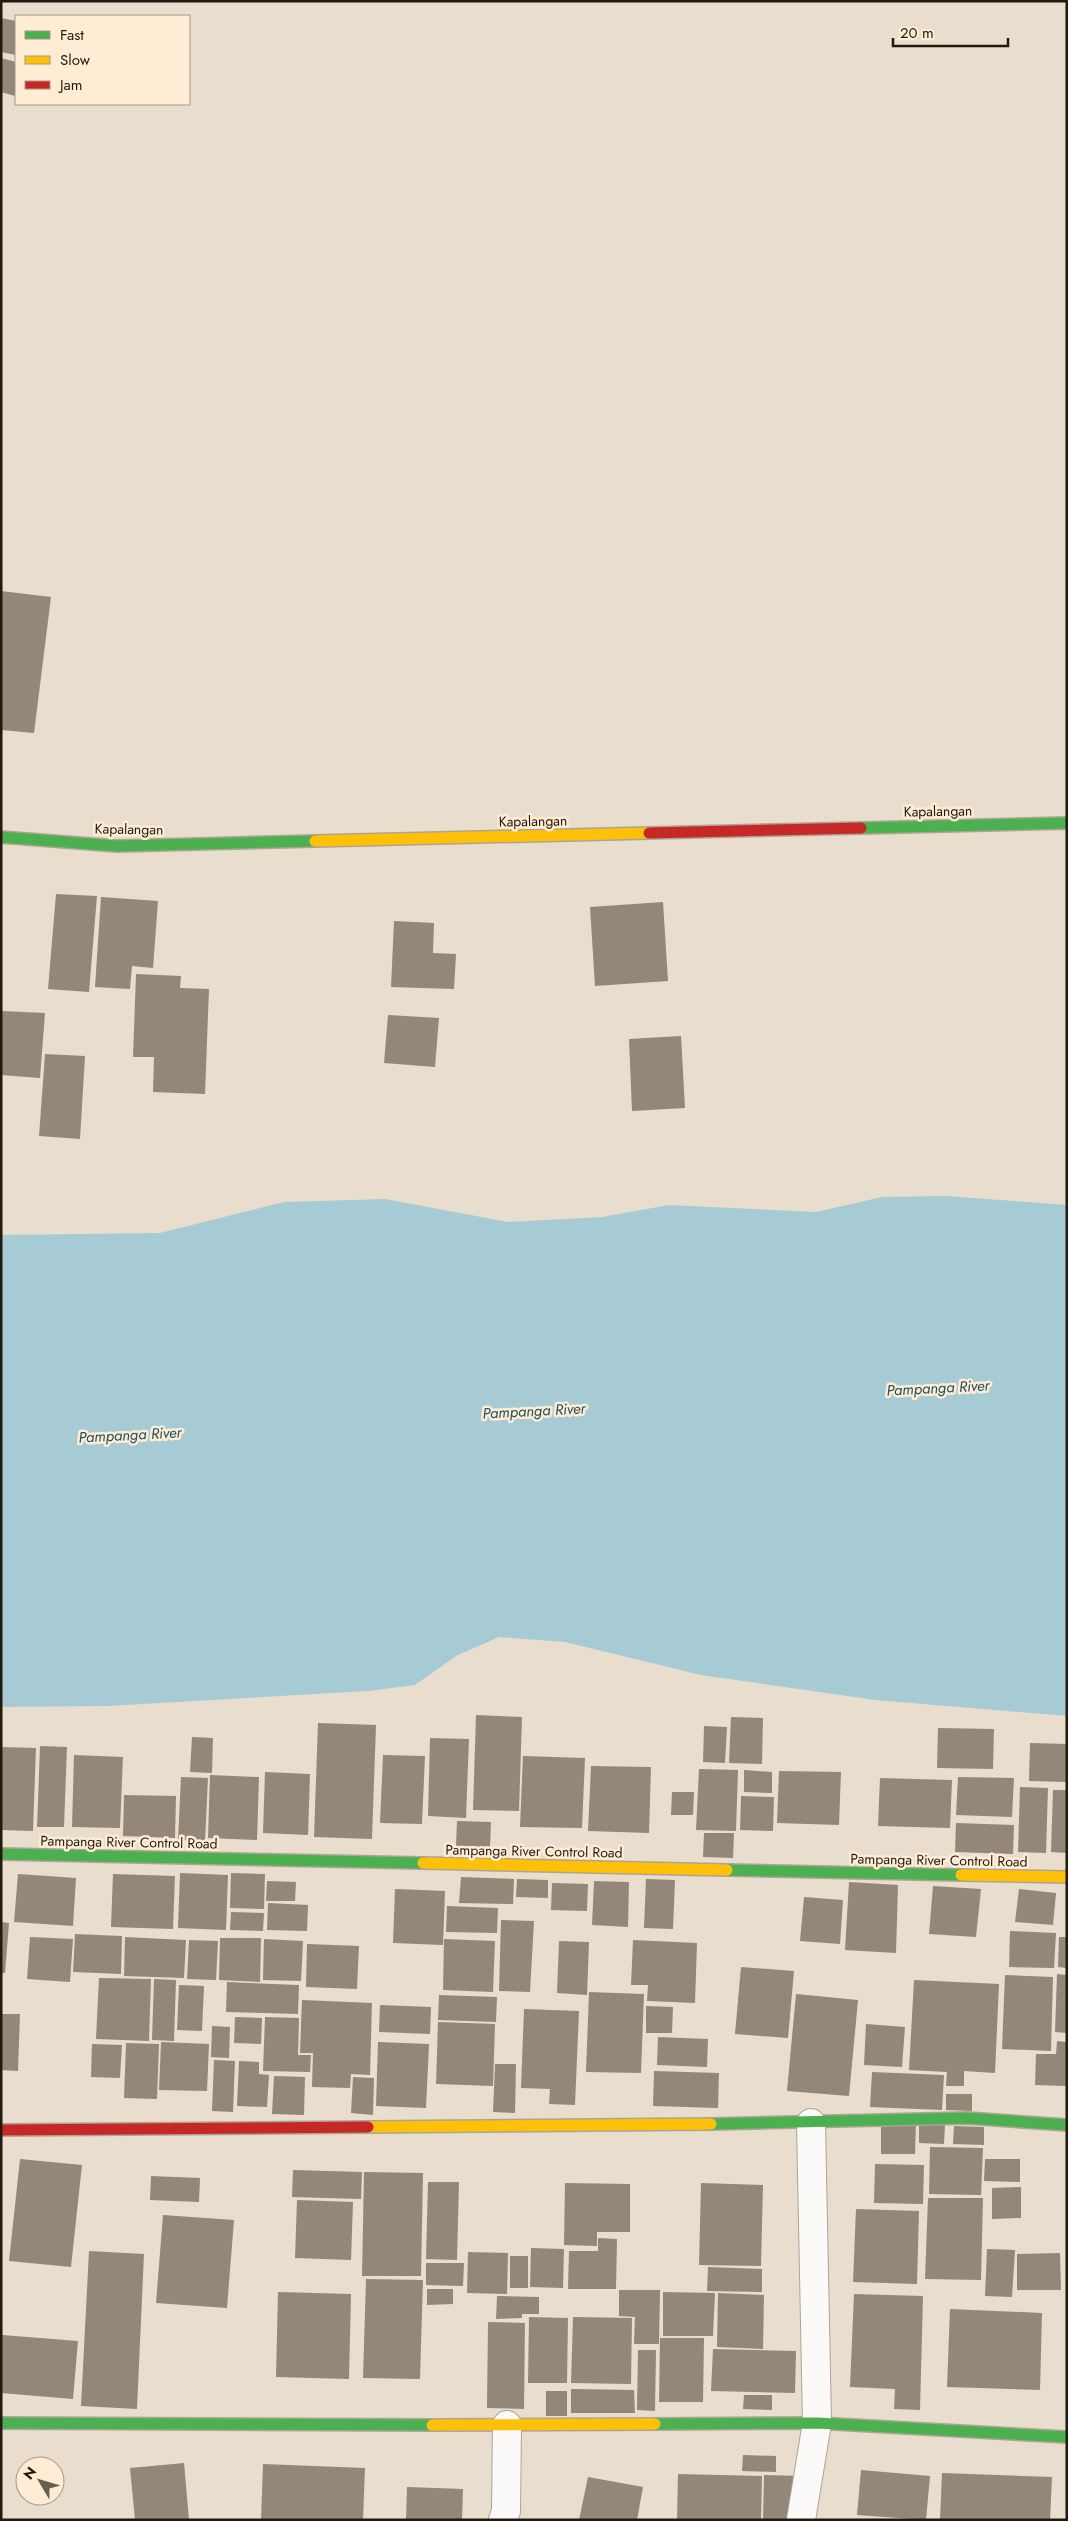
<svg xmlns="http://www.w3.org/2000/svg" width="1068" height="2521" font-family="Jost,sans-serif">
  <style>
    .water { fill: #a6cbd5 }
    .building { fill: #928778 }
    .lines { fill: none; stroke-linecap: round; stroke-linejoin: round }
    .street-casing { stroke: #ada498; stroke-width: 30 }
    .fast-casing { stroke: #ada498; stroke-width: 14 }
    .slow-casing { stroke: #ada498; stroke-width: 14 }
    .jam-casing { stroke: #ada498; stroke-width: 14 }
    .street { stroke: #fcfaf8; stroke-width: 28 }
    .fast { stroke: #4caf50; stroke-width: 11 }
    .slow { stroke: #ffc107; stroke-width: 11 }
    .jam { stroke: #c62828; stroke-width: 11 }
    .labels { text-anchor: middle; stroke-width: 5; stroke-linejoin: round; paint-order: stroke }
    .street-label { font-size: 14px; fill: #221a0f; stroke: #feecd5 }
    .water-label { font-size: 15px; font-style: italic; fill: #204f60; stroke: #feecd5 }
  </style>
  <rect width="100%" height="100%" fill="#e9ddcd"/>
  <path class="water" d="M946,1196L1067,1205V1716L875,1700L701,1675L565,1642L499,1637L456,1656L415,1685L368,1691L108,1706L1,1707V1235L160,1233L284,1202L385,1199L508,1222L602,1217L669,1205L816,1212L882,1197Z"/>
  <path class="building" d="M1,18L16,21V55L1,52Z
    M1,58L16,62L15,96L1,92Z
    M1,591L51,597L34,733L1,730Z
    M56,894L97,896L89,992L48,989Z
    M101,897L158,901L153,968L132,966L130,989L95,987Z
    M663,902L668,981L595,986L590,907Z
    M394,921L434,923L433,953L456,954L454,989L391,987Z
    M136,974L181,976L180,988L209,989L205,1094L153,1092L154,1057H133Z
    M2,1011L45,1013L40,1078L1,1075Z
    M388,1015L439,1018L435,1067L384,1063Z
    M681,1036L685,1108L632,1111L629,1039Z
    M45,1054L85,1056L80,1139L39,1136Z
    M476,1715L522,1717L519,1811L473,1810Z
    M731,1717L763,1718L762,1764L729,1763Z
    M318,1723L376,1725L372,1839L314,1837Z
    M704,1726L727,1727L725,1763L703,1762Z
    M938,1728L994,1729L993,1769L937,1768Z
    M192,1737L213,1738L212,1773L190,1772Z
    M430,1738L469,1739L466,1818L428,1816Z
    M1030,1743L1067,1744V1782L1029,1781Z
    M40,1746L67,1747L64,1827H37Z
    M1,1747L36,1748L33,1831L1,1830Z
    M74,1755L123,1757L120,1828L72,1827Z
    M383,1755L425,1756L422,1824L380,1823Z
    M523,1756L585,1758L582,1828L520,1827Z
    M591,1766L651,1767L649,1833L588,1831Z
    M699,1769L738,1770L736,1831L696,1830Z
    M744,1770L772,1772V1793L744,1792Z
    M779,1771L841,1772L839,1825L777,1823Z
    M265,1772L310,1774L308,1835L263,1833Z
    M210,1775L259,1777L257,1840L208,1838Z
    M181,1777L208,1778L205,1841L178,1840Z
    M958,1777L1014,1778L1012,1817L956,1815Z
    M880,1778L952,1780L950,1828L878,1826Z
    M1020,1787L1048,1788L1046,1853L1018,1852Z
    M1053,1790H1067V1853L1051,1852Z
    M672,1792H694L693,1815H671Z
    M124,1795L176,1796L175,1838L123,1836Z
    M741,1796L774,1797L773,1831L740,1830Z
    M457,1821L491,1822L490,1847L456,1846Z
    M956,1823L1014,1825L1013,1854L955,1852Z
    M704,1833H734L733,1858L703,1857Z
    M180,1873L228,1875L226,1930L178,1928Z
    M231,1873L265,1874L264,1909L230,1908Z
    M18,1874L76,1878L73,1926L14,1922Z
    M113,1874L175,1876L173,1929L111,1927Z
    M461,1877L514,1879L513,1904L459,1903Z
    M517,1879L548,1880V1898L516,1897Z
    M646,1879L675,1880L673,1929L644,1928Z
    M267,1881L296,1882L295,1901H266Z
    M594,1881L629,1882L628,1927L592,1925Z
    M849,1882L898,1885L896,1953L845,1950Z
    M552,1883L588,1884L587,1911L551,1910Z
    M933,1886L981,1889L976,1937L929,1934Z
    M395,1889L445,1891L443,1945L393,1943Z
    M1019,1889L1056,1893L1053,1925L1015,1922Z
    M804,1897L843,1900L840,1944L800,1941Z
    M268,1903L308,1905L307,1931L267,1930Z
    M447,1906L498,1908L497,1933L446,1932Z
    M231,1912L264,1913L263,1931L230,1930Z
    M501,1920L534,1921L530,1992L499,1991Z
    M1,1922L9,1923L5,1973H1Z
    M1010,1931L1056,1933L1054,1968L1009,1967Z
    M75,1934L122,1936L121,1974L73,1972Z
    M30,1937L73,1939L70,1982L27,1979Z
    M125,1937L186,1940L184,1978L124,1976Z
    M1059,1937H1067V1968L1058,1967Z
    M220,1938H261L260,1982L219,1980Z
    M264,1939L303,1941L301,1981L263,1980Z
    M444,1939L495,1941L493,1992L443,1990Z
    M189,1940L218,1941L216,1980L187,1979Z
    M633,1940L697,1943L695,2003L647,2001L648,1985H631Z
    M559,1941L589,1942L587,1995L557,1993Z
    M307,1944L359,1946L357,1989L306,1987Z
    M741,1967L794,1971L788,2038L735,2034Z
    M1057,1974L1067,1975V2033L1055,2032Z
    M1005,1975L1053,1977L1051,2051L1002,2049Z
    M99,1978L151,1979L149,2041L96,2039Z
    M154,1979L176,1980L174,2041L152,2040Z
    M914,1980L999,1984L995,2073L964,2071V2086H946L947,2072L909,2070Z
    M227,1982L299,1985L298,2014L226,2012Z
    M179,1985L204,1986L202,2031L177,2030Z
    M589,1992L644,1994L641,2073L586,2072Z
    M796,1994L858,2000L849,2096L787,2091Z
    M439,1995L497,1997L496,2022L438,2020Z
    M302,2000L372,2003L370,2075L351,2074L350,2088L312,2087L313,2053H300Z
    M380,2005L431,2007L430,2034L379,2032Z
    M646,2006L673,2007L672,2033H646Z
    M524,2009L579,2011L575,2105L549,2104L550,2089L521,2088Z
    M1,2014H20L18,2071L1,2070Z
    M235,2017L262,2018L261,2044L234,2043Z
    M265,2017L299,2018L298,2055H311L310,2072L263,2071Z
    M438,2022L495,2024L493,2086L436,2084Z
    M866,2024L905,2027L902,2067L864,2065Z
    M212,2026L230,2027L229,2058L211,2057Z
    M658,2037L708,2039L707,2067L657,2065Z
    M1057,2041L1067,2042V2086L1035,2085L1036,2054H1056Z
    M161,2042L209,2044L207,2091L159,2090Z
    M378,2042L429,2044L426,2108L376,2106Z
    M126,2043L159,2044L157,2099L124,2098Z
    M92,2044L122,2045L120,2078L91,2077Z
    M214,2060L235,2061L233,2112L212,2111Z
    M239,2061L259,2062V2074L269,2075L267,2107L237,2106Z
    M495,2064H516L515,2113L493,2112Z
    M654,2071L719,2073L718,2108L653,2106Z
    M872,2072L944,2075L942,2110L870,2107Z
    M274,2076L305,2077L304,2115L272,2114Z
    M353,2077L374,2078L373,2115L351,2113Z
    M946,2094H972V2111L946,2110Z
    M881,2121H916L915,2154H881Z
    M919,2125H945L944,2144L919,2143Z
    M954,2126L984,2127V2145L953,2144Z
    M930,2147L983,2148L981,2195L929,2194Z
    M20,2159L82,2165L71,2267L9,2261Z
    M985,2159H1020V2182L984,2181Z
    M875,2164L924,2165L923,2204L874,2203Z
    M293,2170L362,2172L361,2199L292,2197Z
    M364,2172L423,2173L421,2276H362Z
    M151,2176L200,2178L199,2202L150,2200Z
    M428,2182H459L457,2260L426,2259Z
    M565,2183L630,2184V2232H597V2246L564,2245Z
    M701,2183L763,2185L761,2266L699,2265Z
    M1021,2187V2218L992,2219V2188Z
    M928,2198H983L981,2280L925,2279Z
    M297,2200L353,2202L351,2260L295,2258Z
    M856,2209L919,2211L917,2284L853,2282Z
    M163,2215L234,2220L227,2308L156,2303Z
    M598,2238L617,2239L616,2289H568L569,2251H598Z
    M531,2248L564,2249L563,2288L530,2287Z
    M987,2249L1015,2250L1012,2297L985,2296Z
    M89,2251L144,2254L137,2409L81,2406Z
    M468,2252L508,2253L507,2294L467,2293Z
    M1060,2253L1061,2290H1017V2254Z
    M510,2256H528V2288H510Z
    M426,2263H464L463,2286L426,2285Z
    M708,2267L762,2269V2292L707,2291Z
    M366,2279L423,2280L420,2379L363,2378Z
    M427,2289H453V2304L427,2305Z
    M619,2290H660L659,2344H634L635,2317L619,2316Z
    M278,2292L351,2294L349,2379L276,2377Z
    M663,2292L715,2293L713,2336H663Z
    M718,2293L764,2295L763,2349L717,2347Z
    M854,2294L923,2296L920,2410L894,2409L895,2389L850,2387Z
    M497,2296L539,2297V2314H522V2318L496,2319Z
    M950,2309L1042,2313L1040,2390L947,2387Z
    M529,2317L568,2318L567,2383H528Z
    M573,2317L632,2318L631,2384L571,2383Z
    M488,2322L525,2323L524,2409L487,2408Z
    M2,2335L78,2341L73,2399L1,2393Z
    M660,2338H704L703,2402H659Z
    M713,2349L796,2351L795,2393L711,2391Z
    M638,2350H656L655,2411L637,2410Z
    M571,2389L634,2390L635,2413H571Z
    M546,2391H567V2416H546Z
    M744,2395H772V2410L743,2409Z
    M743,2455L776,2456V2472L742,2471Z
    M184,2463L189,2520H135L130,2468Z
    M263,2464L365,2468L363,2520H261Z
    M861,2470L930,2476L926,2520L857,2515Z
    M942,2473L1052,2477L1050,2520H940Z
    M678,2474L762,2476L761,2520H677Z
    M764,2475L801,2476L800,2520H763Z
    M588,2477L643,2487L637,2520H579Z
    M407,2487L463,2489L462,2520H406Z"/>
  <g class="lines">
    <defs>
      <path id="street" d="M503,2520L506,2511L507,2425
        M801,2520L817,2423L811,2123"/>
      <path id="fast" d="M861,828L1067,823
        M1,837L117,846L315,841
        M1,1854L423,1863
        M727,1870L961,1875
        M711,2124L967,2118L1067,2125
        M1,2423L432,2425
        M655,2424L817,2423L1067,2437"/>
      <path id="slow" d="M315,841L649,833
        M423,1863L727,1870
        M961,1875L1067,1877
        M368,2127L711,2124
        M432,2425L655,2424"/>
      <path id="jam" d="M649,833L861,828
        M1,2130L368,2127"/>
    </defs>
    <use href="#street" class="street-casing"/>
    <use href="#fast" class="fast-casing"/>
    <use href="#slow" class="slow-casing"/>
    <use href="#jam" class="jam-casing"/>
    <use href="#street" class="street"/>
    <use href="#fast" class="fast"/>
    <use href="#slow" class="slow"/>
    <use href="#jam" class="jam"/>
  </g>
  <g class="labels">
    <g class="street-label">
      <text transform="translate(938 811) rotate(-1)" y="5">Kapalangan</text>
      <text transform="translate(533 821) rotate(-1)" y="5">Kapalangan</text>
      <text transform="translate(129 829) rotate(1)" y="5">Kapalangan</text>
      <text transform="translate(129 1842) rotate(1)" y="5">Pampanga River Control Road</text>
      <text transform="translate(534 1851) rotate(1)" y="5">Pampanga River Control Road</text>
      <text transform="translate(939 1860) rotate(1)" y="5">Pampanga River Control Road</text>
    </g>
    <g class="water-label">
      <text transform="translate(938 1388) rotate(-3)" y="5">Pampanga River</text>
      <text transform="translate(534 1411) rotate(-3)" y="5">Pampanga River</text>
      <text transform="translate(130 1435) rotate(-3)" y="5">Pampanga River</text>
    </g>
  </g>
  <rect width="1068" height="2521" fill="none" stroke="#221a0f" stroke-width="5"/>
  <rect x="15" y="15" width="175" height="90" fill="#feecd5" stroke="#a69886"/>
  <rect x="25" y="31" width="25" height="8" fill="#4caf50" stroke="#a69886"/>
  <text x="60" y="40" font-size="15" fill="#221a0f">Fast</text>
  <rect x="25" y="56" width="25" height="8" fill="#ffc107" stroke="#a69886"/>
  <text x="60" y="65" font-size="15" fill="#221a0f">Slow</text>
  <rect x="25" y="81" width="25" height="8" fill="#c62828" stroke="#a69886"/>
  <text x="60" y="90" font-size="15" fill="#221a0f">Jam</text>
  <g transform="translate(40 2481) rotate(308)"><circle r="24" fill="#feecd5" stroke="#a69886"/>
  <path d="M0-4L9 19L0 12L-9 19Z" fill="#685e52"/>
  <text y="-8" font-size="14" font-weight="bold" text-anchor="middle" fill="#221a0f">N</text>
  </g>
  <path d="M893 38v8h115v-8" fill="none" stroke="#221a0f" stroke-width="2.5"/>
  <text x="900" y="38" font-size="15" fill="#221a0f" stroke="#feecd5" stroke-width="4" paint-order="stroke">20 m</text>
</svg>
